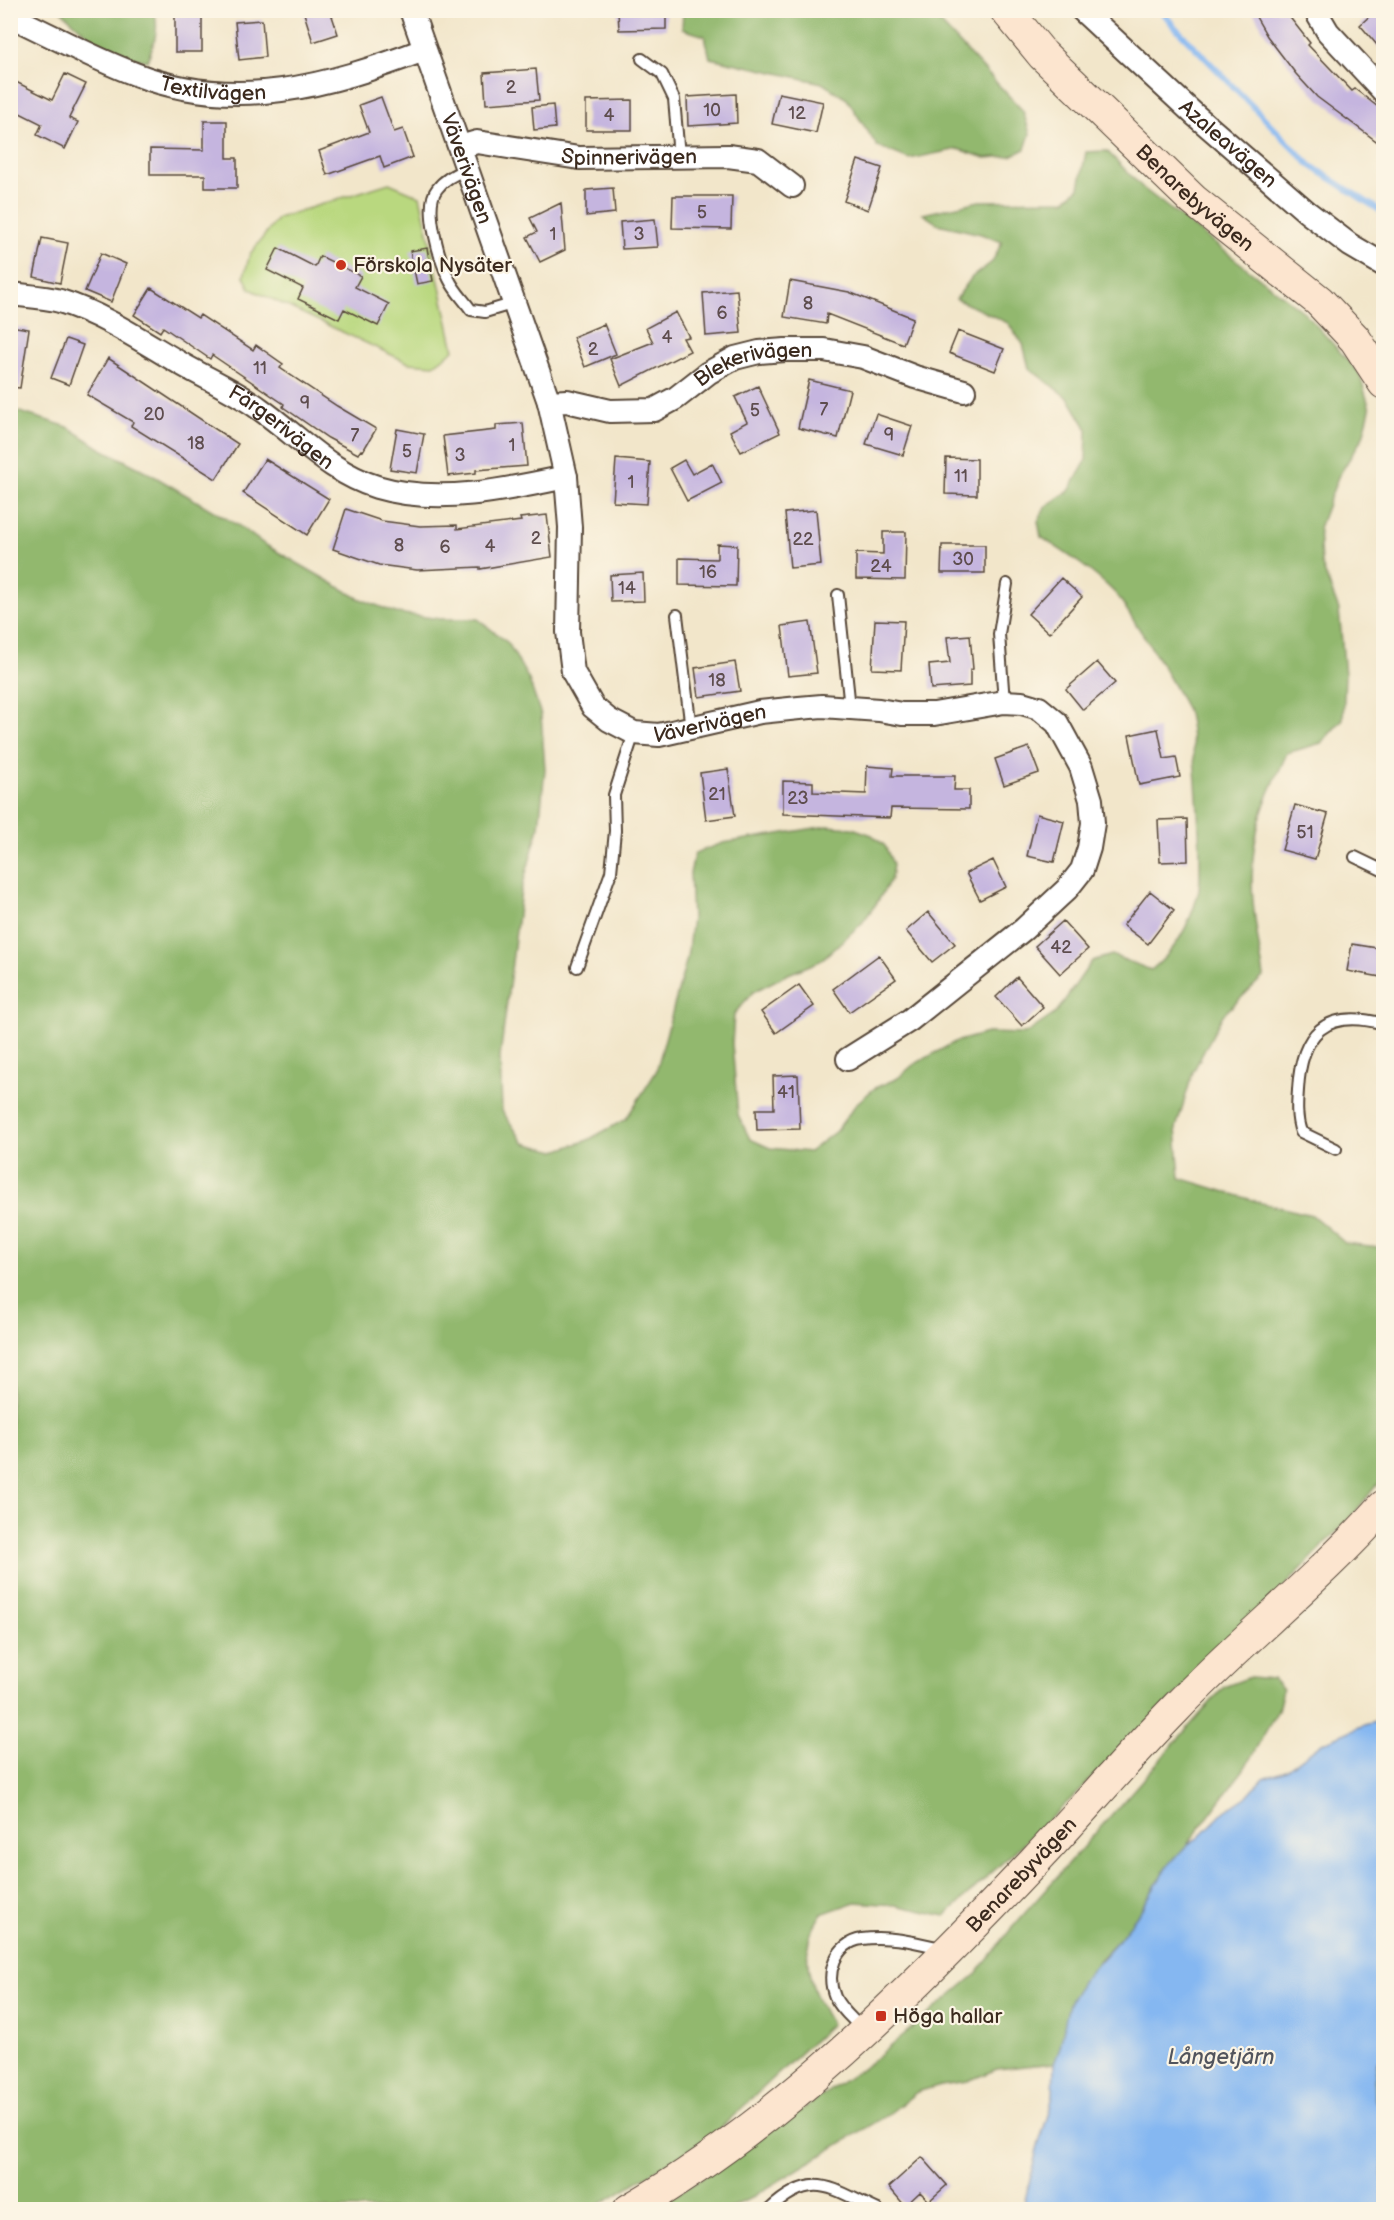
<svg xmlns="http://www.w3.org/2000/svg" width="1394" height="2220" font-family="'Balsamiq Sans',sans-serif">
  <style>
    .green { fill: #b9d87f; stroke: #7a814e; stroke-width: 1.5 }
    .forest { fill: #92b86e; stroke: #667146; stroke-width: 1.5 }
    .water { fill: #85b7f1; stroke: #607088; stroke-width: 1.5 }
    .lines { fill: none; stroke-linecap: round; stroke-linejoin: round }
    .stream { stroke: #85b7f1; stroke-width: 6 }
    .building { fill: #c5b5df }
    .lane-casing { stroke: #564638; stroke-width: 14 }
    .street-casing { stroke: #564638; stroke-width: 26 }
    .secondary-casing { stroke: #564638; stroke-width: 34 }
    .lane { stroke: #fff; stroke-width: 10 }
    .street { stroke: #fff; stroke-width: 22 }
    .secondary { stroke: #fce5cf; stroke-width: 32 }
    .poi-dot { fill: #c8321e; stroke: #fcf5e5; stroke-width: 2 }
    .labels { text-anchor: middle; stroke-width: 4.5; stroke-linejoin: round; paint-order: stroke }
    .number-label { font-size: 18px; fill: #5e4d4e }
    .street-label { font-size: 21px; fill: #3b2a1e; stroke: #fcf5e5 }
    .poi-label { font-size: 21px; fill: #3b2a1e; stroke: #fcf5e5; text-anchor: start }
    .water-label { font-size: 22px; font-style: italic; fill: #51545d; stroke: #fcf5e5 }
  </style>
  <rect width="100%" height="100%" fill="#fcf5e5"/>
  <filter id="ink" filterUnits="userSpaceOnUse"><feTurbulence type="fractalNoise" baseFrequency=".0167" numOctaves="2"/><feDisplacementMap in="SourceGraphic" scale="12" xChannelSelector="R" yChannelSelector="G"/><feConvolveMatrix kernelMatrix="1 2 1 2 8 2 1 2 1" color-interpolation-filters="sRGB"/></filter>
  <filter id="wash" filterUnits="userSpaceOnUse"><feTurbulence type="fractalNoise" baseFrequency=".008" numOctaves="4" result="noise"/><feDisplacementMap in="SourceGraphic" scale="24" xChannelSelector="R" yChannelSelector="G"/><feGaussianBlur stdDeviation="1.35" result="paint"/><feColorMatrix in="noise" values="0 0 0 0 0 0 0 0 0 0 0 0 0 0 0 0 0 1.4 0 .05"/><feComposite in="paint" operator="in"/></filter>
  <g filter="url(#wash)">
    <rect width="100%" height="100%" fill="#f2e6ca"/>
    <path class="green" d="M389,183L420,196L454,350L434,365L409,363L250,289L244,276L250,254L278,218Z"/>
    <path class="forest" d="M61,11H154C160,28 154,44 147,61L128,57L102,48Z
      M683,11H929L1023,111L1030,134L1025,149L1011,156L985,158L958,149L909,159L877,146L847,99L822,83L710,58L705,36L682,29Z
      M1107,151L1144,189L1305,313L1359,373L1370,409L1363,437L1338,477L1319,528L1321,563L1339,610L1345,675L1343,719L1321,743L1287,753C1279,772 1268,792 1262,812C1244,869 1254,919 1264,976L1223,1015L1193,1072L1176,1128L1180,1178L1262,1203L1312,1215L1345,1243L1378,1247L1383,1245V1477L1356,1511L1268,1604L1072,1798L945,1916L895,1905L855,1902L821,1914C817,1922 810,1931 809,1940C803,1970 816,1999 831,2024L711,2137L592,2209H11L10,409L68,427L100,448L147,472L239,526L264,544L358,598L396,613L441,619H478L508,643L529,680L541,715L545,769L539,827L521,891L500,1057L502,1111L524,1143L556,1151L588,1140L626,1119L656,1072L687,958L692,918L690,873L695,853L723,843L827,826L852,828L872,835L885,846L893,864L891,879L876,904L862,923L820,961L786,975L753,992L734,1014L732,1044L738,1115L750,1139L770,1148L809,1152L836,1131L857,1103L875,1088L898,1078L913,1065L955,1042L987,1033L1025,1034L1056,1013L1092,961L1112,955L1151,970C1176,951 1190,924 1198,894C1204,875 1194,725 1186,708C1170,677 1151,646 1132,618C1126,609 1121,599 1114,592C1092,570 1067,554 1041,537L1038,521L1046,506L1069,491L1086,461L1087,429L1069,399L1029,368L1023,344L1008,323L956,299L972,277L992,262L1002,242L981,234L938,224L923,214L979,201L1065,200L1079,188L1086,152Z
      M1250,1677L1273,1679L1283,1689L1278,1710L1244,1769L1187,1845L1166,1868L1143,1907L1121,1937L1098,1961L1054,2063L997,2069L968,2081L941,2085L917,2092L886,2116L749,2199L728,2209L654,2210L870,2063L975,1975L1010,1930L1224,1687Z
      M1383,2055V2120C1372,2102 1368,2071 1383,2055Z"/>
    <path class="water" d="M1383,1720L1384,2055L1377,2062L1374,2081L1375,2100L1383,2120V2209H1023L1037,2149L1049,2112L1053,2095L1054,2063L1060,2047L1069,2003L1082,1981L1121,1937L1143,1907L1166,1868L1187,1845L1198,1838L1225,1811L1246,1797L1263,1778L1286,1770L1322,1743L1364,1725Z"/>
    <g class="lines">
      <path class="stream" d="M1161,10L1174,26L1311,166L1384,213"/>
    </g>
    <g id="blocks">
      <path class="building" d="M303,10H330L338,34L313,42Z
        M618,10H666V29L619,30Z
        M1252,10H1284L1310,43L1308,45L1352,91L1355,89L1383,111V146L1317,97L1296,74L1267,36Z
        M1376,10H1383V52L1360,25Z
        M202,14V52H175V15Z
        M262,20L265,57L239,60L235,22Z
        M536,69L539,100L486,104L484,73Z
        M65,74L86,84L69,118L78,122L65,149L37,135L42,124L10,108V79L52,100Z
        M779,93L823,102L816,133L772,124Z
        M736,94L737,123L688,126L687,97Z
        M381,97L394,132L403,129L413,157L384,168L380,156L327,175L319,151L369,132L359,105Z
        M632,100V130H586V101Z
        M553,105L555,128L534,130L532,107Z
        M204,121H227V158H237V188H205V175H150V149L204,150Z
        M858,160L882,168L868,210L844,201Z
        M613,188L615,213L586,216V190Z
        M673,196H732L731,229L672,228Z
        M561,203L565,250L540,262L527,237L537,232L530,218Z
        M655,219L658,247L622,249L620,222Z
        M42,238L68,243L60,283L34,277Z
        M278,248L315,267L320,256L361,276L355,287L389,304L378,326L344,309L339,319L298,299L303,288L267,270Z
        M427,248L433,281L417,284L410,251Z
        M101,253L126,264L111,302L85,291Z
        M790,281L849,292L913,318L903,344L827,314L826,324L784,317Z
        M151,288L198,318L200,315L253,350L256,345L283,364L280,368L337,406L376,429L363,451L361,450L358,454L328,438L283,407L284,404L212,355L210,359L163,327L160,332L134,315Z
        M737,290L741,333L706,336L703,293Z
        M676,312L689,337L683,338L690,351L621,386L610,359L653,342L646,328Z
        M604,324L616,354L585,367L573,337Z
        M10,326L29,329L20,388L10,387Z
        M958,331L1004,349L995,371L949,353Z
        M66,339L83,345L69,385L51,378Z
        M108,358L238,444L216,479L131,426L133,422L87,395Z
        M809,380L850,390L838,438L798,428Z
        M758,386L780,433L741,452L730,431L747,422L735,397Z
        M876,414L912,426L903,455L866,444Z
        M523,423L527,466L476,470V473L448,476L443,436L496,430V425Z
        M397,429L424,434L417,473L390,469Z
        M946,458L977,459V495L945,494Z
        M265,459L329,499L307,535L243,493Z
        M616,459L650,462L647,504L613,502Z
        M684,460L692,474L712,463L722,483L687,501L670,468Z
        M346,509L382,521L420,526L457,525V529L521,521L520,518L547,515L552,557L480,569V567L417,570L379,565L333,549Z
        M816,510L821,565L790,568L785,513Z
        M883,532H906L905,580L856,579V553L883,554Z
        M717,544L737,545L736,586L679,585V558L717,559Z
        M942,545H985V573H941Z
        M643,573L644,601L611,602L610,575Z
        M1061,578L1082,597L1049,633L1028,614Z
        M875,620L904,621L901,670L872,669Z
        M810,622L817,673L788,676L782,626Z
        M970,635L973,669L970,670V686L931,689L929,665L950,663L947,637Z
        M735,662L740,691L699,697L695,668Z
        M1097,662L1115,683L1083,710L1066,689Z
        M1158,729L1164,759L1176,757L1180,777L1139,785L1129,735Z
        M1029,747L1039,773L1004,785L995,759Z
        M867,766L893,768L892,776H955L954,790H969V809L891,808L890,818L783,814V781L813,782V792L866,794Z
        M728,769L735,816L706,820L700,773Z
        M1295,805L1328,814L1315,859L1282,850Z
        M1037,814L1064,821L1054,862L1027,856Z
        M1187,819L1188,861L1160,862L1158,820Z
        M993,860L1006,887L980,900L966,873Z
        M1150,891L1174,910L1148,944L1123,925Z
        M928,912L955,944L932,962L906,931Z
        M1063,921L1088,949L1060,974L1035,946Z
        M1352,944L1383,949L1381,977L1347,971Z
        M879,955L896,979L849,1012L833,989Z
        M1017,977L1043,1007L1022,1026L996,997Z
        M799,985L814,1006L776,1033L761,1012Z
        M798,1075L800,1129L757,1130L756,1109H774L773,1076Z
        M922,2157L947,2185L929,2201L920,2192L905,2206L889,2187Z"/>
    </g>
  </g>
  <g filter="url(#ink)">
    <use href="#blocks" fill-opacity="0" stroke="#564638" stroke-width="1.5"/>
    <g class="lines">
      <defs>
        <path id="lane" d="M642,59L662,74L674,99L679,156
          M468,168C456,174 445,178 437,189C423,206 440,261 449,279C454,290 464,300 471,310L485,312L515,303
          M838,595L850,708
          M677,615L691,729
          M1004,702L999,634L1007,584
          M1355,857L1384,871
          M577,967L611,872L615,831L614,795L634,733
          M1336,1149L1301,1132C1296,1118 1297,1104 1298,1090C1301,1033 1325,1008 1384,1024
          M862,2029C854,2020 840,2009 835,1997C825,1974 835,1943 862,1939C890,1935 919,1943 945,1949
          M769,2210C814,2168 831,2189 878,2210"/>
        <g id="street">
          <path id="s1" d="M411,10L549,402L566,477L570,527L568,632L573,672L593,707L609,720L634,733L659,735L760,712L799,708L822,706L879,710L902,714H934L1004,702L1022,703L1039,708L1057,723L1081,767L1091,800L1093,823L1089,848L1082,870L1067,889L1024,929L910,1020L848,1059"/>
          <path id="s2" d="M1082,10L1195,115L1307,212L1350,245L1384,265"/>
          <path d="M1315,10L1328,32L1384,92"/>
          <path id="s3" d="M10,16C51,35 92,58 135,74C235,113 328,86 424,50"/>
          <path id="s4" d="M460,147L477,142L579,158L728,156L758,160L792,186"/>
          <path id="s5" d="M10,294C26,296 45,297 60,301C105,315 145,343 185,366C210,380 237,392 260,409C298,436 331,473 377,487C437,505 506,490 566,477"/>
          <path id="s6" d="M549,402L567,401L610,411L654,410L676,398L708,373L735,358L759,352L785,350H824L863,357L915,377L964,391"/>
        </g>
        <g id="secondary">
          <path id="s7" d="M1006,10L1043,55L1193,200L1319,301L1355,339L1384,383"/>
          <path id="s8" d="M629,2210C783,2121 912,1991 1034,1862C1081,1812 1126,1759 1175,1709C1242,1639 1319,1579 1384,1506"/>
        </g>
      </defs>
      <use href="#lane" class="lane-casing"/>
      <use href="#street" class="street-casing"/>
      <use href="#secondary" class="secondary-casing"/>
      <use href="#lane" class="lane"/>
      <use href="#street" class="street"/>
      <use href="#secondary" class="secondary"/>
    </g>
  </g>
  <g class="poi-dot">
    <circle cx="341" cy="265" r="6"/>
    <rect x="875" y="2010" width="12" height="12" rx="3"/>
  </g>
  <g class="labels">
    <g class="number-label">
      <text x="511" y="93">2</text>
      <text x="712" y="116">10</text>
      <text x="797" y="119">12</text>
      <text x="609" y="121">4</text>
      <text x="702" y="218">5</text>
      <text x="553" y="240">1</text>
      <text x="639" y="240">3</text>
      <text x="808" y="309">8</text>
      <text x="722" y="319">6</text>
      <text x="667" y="343">4</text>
      <text x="593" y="355">2</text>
      <text x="260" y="374">11</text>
      <text x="305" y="409">9</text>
      <text x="824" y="415">7</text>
      <text x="755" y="416">5</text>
      <text x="154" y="420">20</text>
      <text x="355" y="441">7</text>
      <text x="889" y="441">9</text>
      <text x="196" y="449">18</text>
      <text x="512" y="451">1</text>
      <text x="407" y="457">5</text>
      <text x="460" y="461">3</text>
      <text x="961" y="482">11</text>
      <text x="631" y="488">1</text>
      <text x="536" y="544">2</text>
      <text x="803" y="545">22</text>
      <text x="399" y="551">8</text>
      <text x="490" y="552">4</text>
      <text x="445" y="553">6</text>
      <text x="963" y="565">30</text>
      <text x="881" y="572">24</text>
      <text x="708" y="578">16</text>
      <text x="627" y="594">14</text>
      <text x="717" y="686">18</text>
      <text x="717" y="800">21</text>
      <text x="798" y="804">23</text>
      <text x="1305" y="838">51</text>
      <text x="1061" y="953">42</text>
      <text x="786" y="1098">41</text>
    </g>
    <g class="street-label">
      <text dy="7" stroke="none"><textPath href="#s3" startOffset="218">Textilvägen</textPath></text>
      <text dy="7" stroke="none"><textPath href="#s2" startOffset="198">Azaleavägen</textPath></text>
      <text dy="7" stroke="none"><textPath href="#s4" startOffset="171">Spinnerivägen</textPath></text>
      <text dy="7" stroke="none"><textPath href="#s1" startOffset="168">Väverivägen</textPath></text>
      <text dy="7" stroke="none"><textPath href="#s7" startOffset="267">Benarebyvägen</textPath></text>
      <text dy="7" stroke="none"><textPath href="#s6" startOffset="219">Blekerivägen</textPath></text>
      <text dy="7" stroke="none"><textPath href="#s5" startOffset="306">Färgerivägen</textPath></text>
      <text dy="7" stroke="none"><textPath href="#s1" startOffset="854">Väverivägen</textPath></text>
      <text dy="7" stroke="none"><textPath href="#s8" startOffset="518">Benarebyvägen</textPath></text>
    </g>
    <g class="poi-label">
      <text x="353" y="272">Förskola Nysäter</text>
      <text x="893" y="2023">Höga hallar</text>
    </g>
    <g class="water-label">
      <text x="1221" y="2064">Långetjärn</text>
    </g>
  </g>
  <rect width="1394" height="2220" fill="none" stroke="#fcf5e5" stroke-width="36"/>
</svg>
